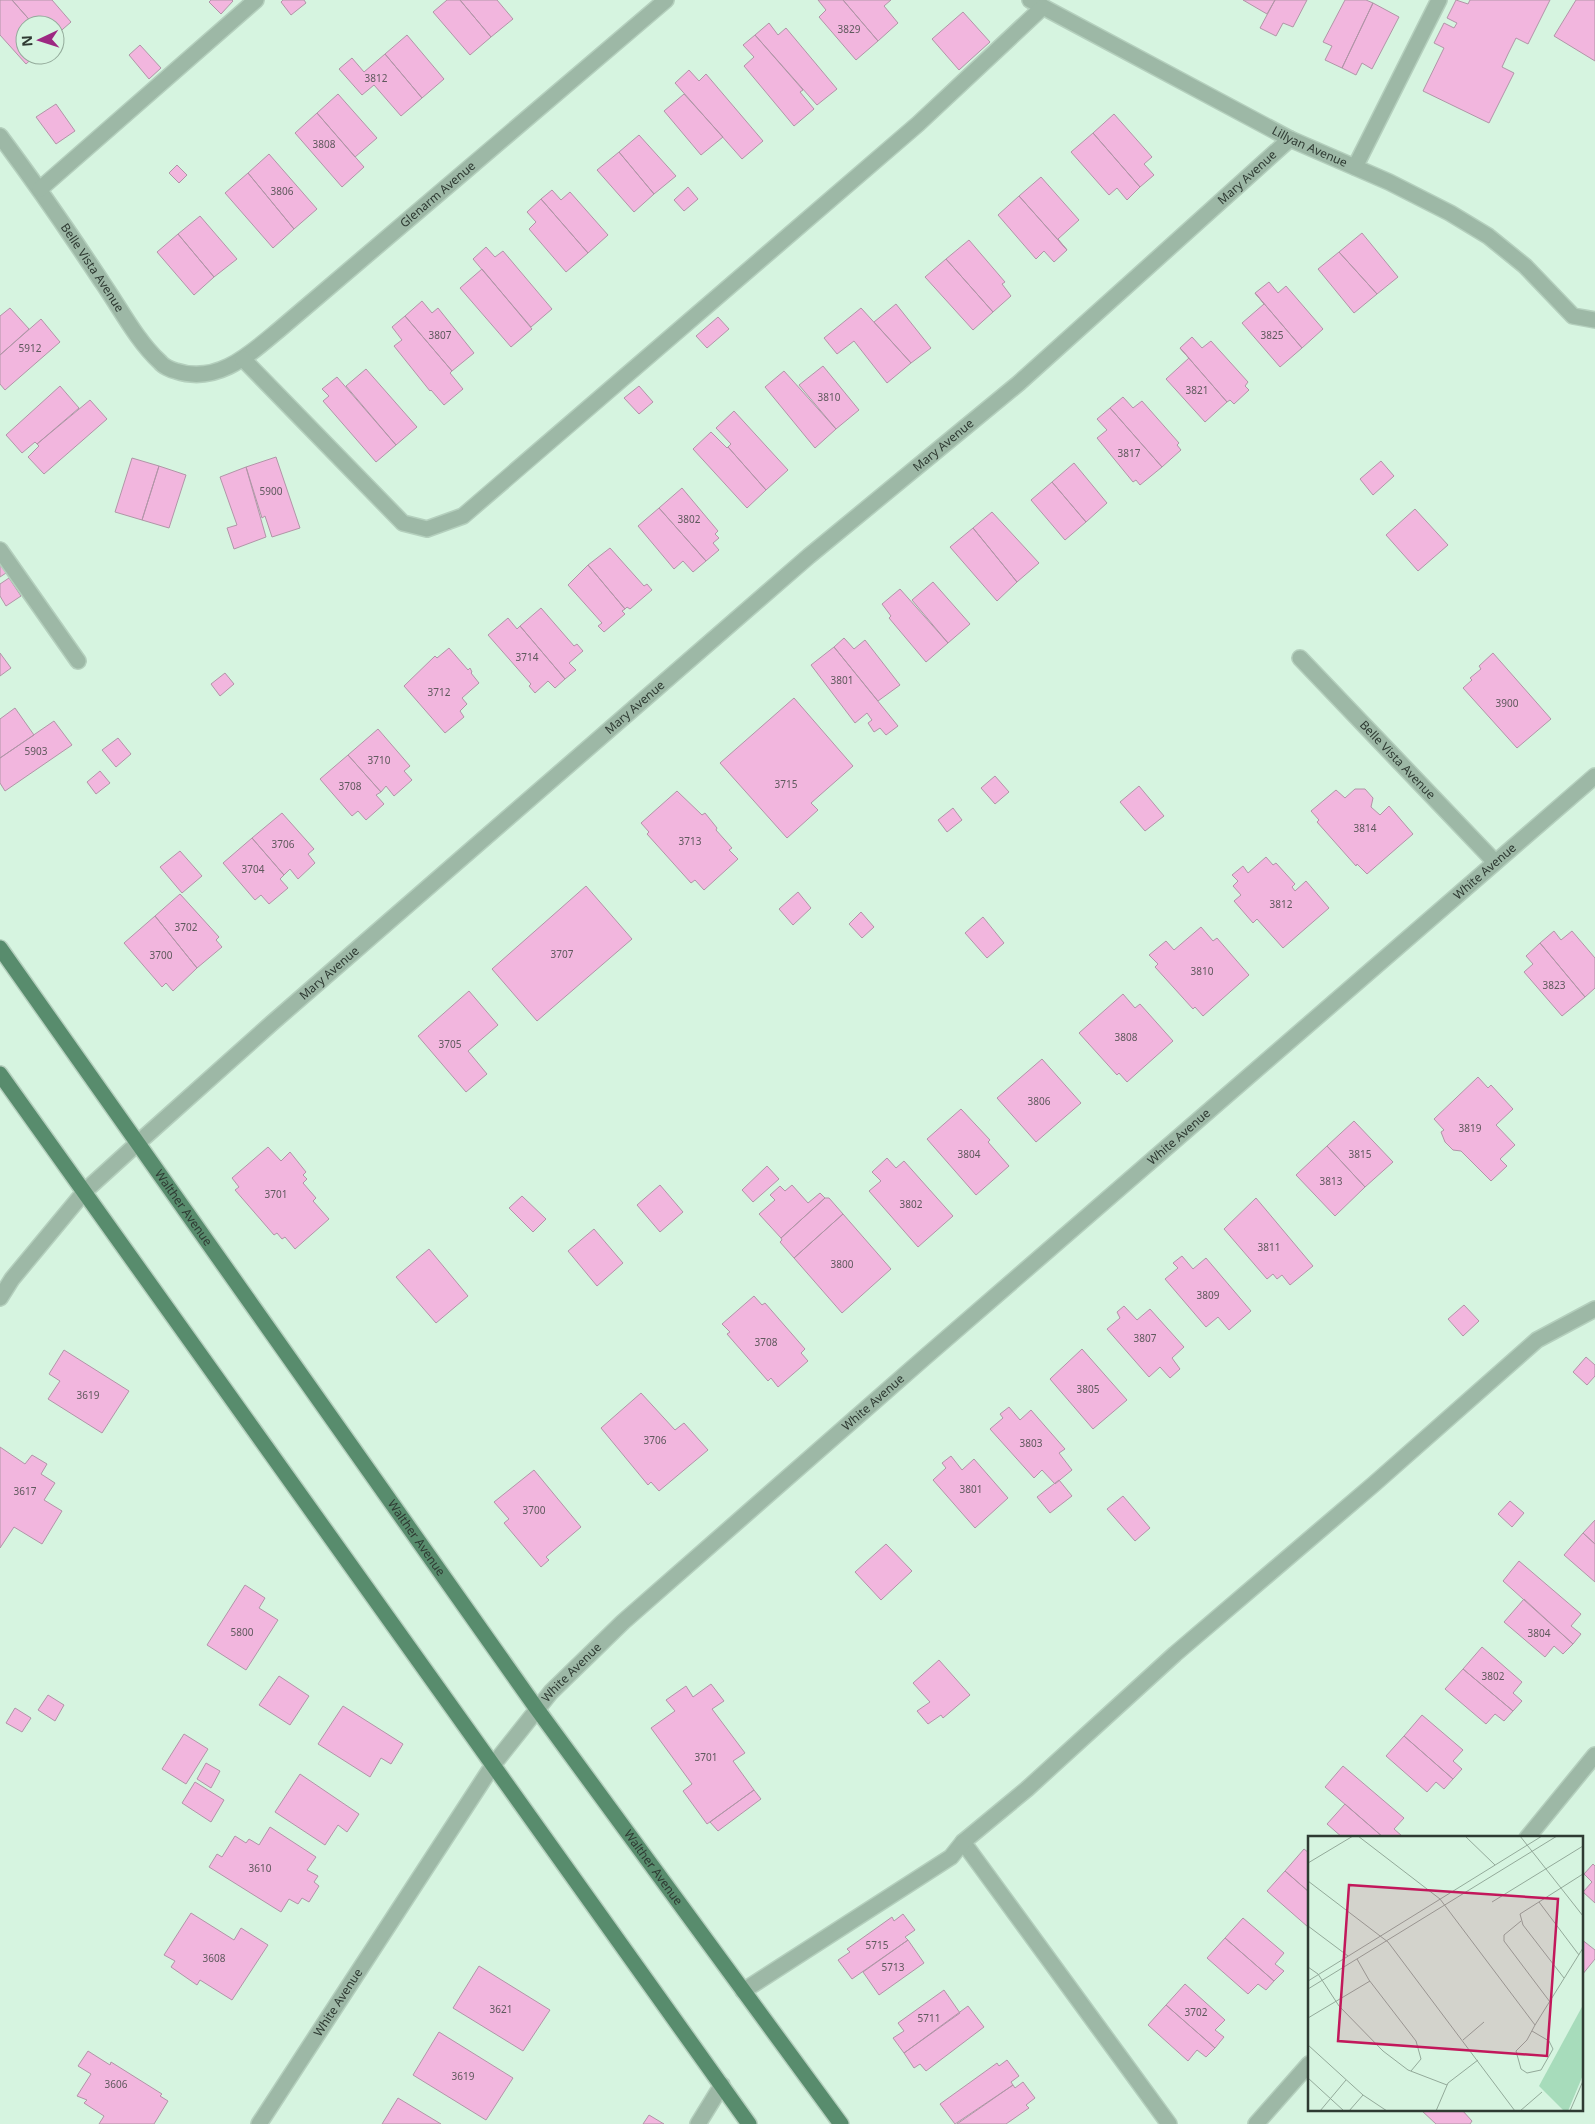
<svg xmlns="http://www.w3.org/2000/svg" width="1595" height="2124" font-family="'Noto Sans',sans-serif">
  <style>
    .building { fill: #f2b6de; stroke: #b195a7 }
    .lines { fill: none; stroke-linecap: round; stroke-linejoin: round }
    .minor-casing { stroke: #b4cfbd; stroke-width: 18 }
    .major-casing { stroke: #b4cfbd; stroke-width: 18 }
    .minor { stroke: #9db8a6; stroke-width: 15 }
    .major { stroke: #588c6d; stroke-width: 15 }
    .labels { text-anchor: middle; stroke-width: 5; stroke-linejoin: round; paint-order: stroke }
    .number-label { font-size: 10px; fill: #5f595d }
    .street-label { font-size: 12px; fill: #2e3a32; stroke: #d6f4e0 }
    .inset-road { fill: none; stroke: #93aa9a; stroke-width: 1 }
    .view { fill: #c2185b; fill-opacity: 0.15; stroke: #c2185b; stroke-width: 2.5 }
    .inset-edge { fill: none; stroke: #2e3a32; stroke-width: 2.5 }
  </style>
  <rect width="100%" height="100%" fill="#d6f4e0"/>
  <path class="building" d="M0,0H12L34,25H25V55H36L26,64L0,35Z
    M12,0H52L71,22L55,36V25H34Z
    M211,0H232L233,1L221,14L209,2Z
    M283,0H304L306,3L291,15L281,2Z
    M447,0H460L491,37L470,55L433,12Z
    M460,0H497L513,19L491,37Z
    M818,0H843L878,41L856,60L819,17L826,10Z
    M843,0H891L884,6L898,23L878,41Z
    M1243,0H1275L1267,14Z
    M1275,0H1307L1293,27L1283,23L1276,36L1260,28Z
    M1345,0H1366L1373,3L1342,68L1325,60L1332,46L1323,42Z
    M1456,0L1468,4L1470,0H1550L1528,44L1516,38L1508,54L1502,67L1514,73L1489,123L1423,91L1444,48L1434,43L1444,23L1454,28L1457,23L1447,18Z
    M1576,0H1595V61L1554,36Z
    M1373,3L1399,17L1372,69L1362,63L1356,75L1342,68Z
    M963,12L990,42L959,70L932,39Z
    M769,23L778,35L786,28L837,89L817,105L755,35Z
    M407,35L444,79L422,98L385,54Z
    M755,35L803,90L800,92L814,109L794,126L744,66L754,57L743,45Z
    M140,45L161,68L149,79L129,55Z
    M385,54L422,98L401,116L374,85L362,95L339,69L352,58L364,72Z
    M689,70L699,81L706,74L763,141L742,159L675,83Z
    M338,94L377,138L355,157L317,113Z
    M684,94L723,137L701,155L664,111Z
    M56,104L75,131L56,144L36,117Z
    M317,113L364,167L342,187L295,133Z
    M1114,114L1152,157L1144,164L1154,175L1140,187L1093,133Z
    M1093,133L1140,187L1127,200L1117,188L1109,195L1071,152Z
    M639,135L676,176L654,194L619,152Z
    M619,152L654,194L634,212L597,170Z
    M269,154L317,209L294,229L248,173Z
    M177,165L187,175L179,183L169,173Z
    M248,173L294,229L273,248L225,193Z
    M1041,177L1079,220L1058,239L1067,250L1019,196Z
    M688,187L698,199L684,211L674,200Z
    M552,190L561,200L570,192L608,235L588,253L541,199Z
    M1019,196L1067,250L1054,262L1044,251L1036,259L998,215Z
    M541,199L588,253L566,272L529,229L536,222L527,212Z
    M200,216L237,259L214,277L178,234Z
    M1362,233L1398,277L1377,294L1339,252Z
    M178,234L214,277L194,295L157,252Z
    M969,240L1005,282L1002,284L1011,296L993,312L946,259Z
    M486,247L495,257L503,251L552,309L531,327L473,259Z
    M1339,252L1377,294L1354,313L1318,269Z
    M946,259L993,312L973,330L925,277Z
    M482,269L532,329L511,347L460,288Z
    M1269,282L1278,293L1286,286L1323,329L1302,348L1255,293Z
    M1255,293L1302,348L1280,367L1242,323L1264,304Z
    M422,301L432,313L438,308L474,353L452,371L405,316Z
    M896,304L931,348L911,363L874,322Z
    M10,308L29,329L0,355V316Z
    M861,308L911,363L887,383L854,341L837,354L824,338Z
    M405,316L452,371L450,373L463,389L444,405L431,390L430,391L394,346L402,340L392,327Z
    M718,317L729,329L707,348L696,336Z
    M41,319L60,342L5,390L0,384V355Z
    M1192,337L1202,348L1211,341L1248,382L1245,386L1249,390L1234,404L1230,400L1227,402L1180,348Z
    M1180,348L1227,402L1205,422L1166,379L1189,358Z
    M823,366L859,410L836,429L799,385Z
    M366,369L417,427L396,445L346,386Z
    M784,371L836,429L815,448L765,387Z
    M337,377L396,445L376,462L323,401L329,396L322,389Z
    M60,386L79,408L37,444L35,442L22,453L6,435Z
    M639,386L653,402L639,414L624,398Z
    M1123,397L1133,408L1142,401L1179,443L1177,445L1181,450L1162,467L1110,408Z
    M90,400L107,419L44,474L28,457L39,446L37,444Z
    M1110,408L1162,467L1140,485L1136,480L1133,482L1097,438L1107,430L1097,419Z
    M734,411L788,470L766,490L728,447L731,444L716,428Z
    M711,432L727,448L728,447L766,490L747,508L693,449Z
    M276,457L300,528L272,537L265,516L262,518L246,467Z
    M132,458L159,466L142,520L115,512Z
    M1381,461L1394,476L1373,495L1360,479Z
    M1074,463L1107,503L1086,522L1052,482Z
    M159,466L186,475L169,528L142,520Z
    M246,467L266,537L234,549L227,528L237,525L220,477Z
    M1052,482L1086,522L1065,540L1031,500Z
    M682,488L718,531L715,534L719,538L713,543L719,550L706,561L659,508Z
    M659,508L706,561L693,572L683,561L674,569L638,526Z
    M1415,509L1448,545L1418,571L1386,535Z
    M992,512L1039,563L1017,582L973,528Z
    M973,528L1017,582L997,601L950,547Z
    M610,548L644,586L647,584L652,590L630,609L627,607L625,609L588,565Z
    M0,558L9,571L0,577Z
    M588,565L625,609L622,611L625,614L604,632L598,626L602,623L568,585Z
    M9,578L21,596L6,606L0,596V584Z
    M933,582L970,624L948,643L912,600Z
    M900,589L948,643L926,662L889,618L891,616L882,604Z
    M541,608L574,646L577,644L583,651L569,663L576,670L565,679L520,626Z
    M508,618L517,629L520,626L565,679L555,688L548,681L535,693L529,686L531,684L488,635Z
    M844,638L854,649L865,640L900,685L878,701L834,647Z
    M834,647L898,726L886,735L880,728L874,732L868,723L872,720L867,713L855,723L811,665Z
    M449,648L468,670L470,668L472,672L471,673L479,683L462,698L467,704L460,711L464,717L445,733L404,686L435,656L437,658Z
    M0,653L11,668L0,676Z
    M1493,653L1551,719L1517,748L1463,688L1472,680L1470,678L1481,669L1479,666Z
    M225,673L234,684L220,696L211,684Z
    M794,698L853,766L811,803L818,810L787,838L720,763Z
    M15,708L34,735L0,758V719Z
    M54,721L72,745L5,791L0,783V758Z
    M378,729L410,766L404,771L412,780L394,796L386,786L381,792L348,755Z
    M118,738L131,754L116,767L102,750Z
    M348,755L381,792L376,795L384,804L366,820L358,811L352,816L320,779Z
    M100,771L110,783L96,794L87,782Z
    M995,776L1009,792L995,804L981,788Z
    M1139,786L1164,816L1145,831L1120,802Z
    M1355,789H1365L1373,798L1371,807L1380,815L1389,806L1413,834L1367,874L1357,864L1356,866L1317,822L1319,820L1311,811L1336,790L1345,798Z
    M677,791L702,815L705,813L717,828L716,830L732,848L729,850L738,859L704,890L695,880L691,883L647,834L649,832L641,823Z
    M953,808L962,820L947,832L938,820Z
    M282,813L314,849L308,854L315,863L298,879L290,869L284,875L252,838Z
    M252,838L284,875L280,879L288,888L269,904L261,895L255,900L223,863Z
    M180,851L202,876L182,893L160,867Z
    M1266,857L1273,865L1276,863L1295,884L1292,887L1295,891L1306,881L1329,908L1283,948L1257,919L1253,923L1234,901L1241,895L1233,886L1238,881L1232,875L1243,866L1248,873Z
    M586,886L632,939L537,1021L492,969Z
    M798,892L811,908L793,925L779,909Z
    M180,894L219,937L216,940L222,947L197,968L155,916Z
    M861,912L874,927L862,938L849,924Z
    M155,916L197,968L173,991L166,983L162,987L124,943Z
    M983,917L1004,943L987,958L965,933Z
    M1201,927L1213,941L1217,938L1249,975L1203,1016L1195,1007L1193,1009L1155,967L1158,964L1149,955L1166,941L1174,950Z
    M1554,931L1561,940L1572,931L1595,958V988L1585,997L1540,943Z
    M1540,943L1585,997L1562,1016L1524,972L1533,964L1526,956Z
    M469,991L498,1025L468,1051L487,1074L466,1092L418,1036Z
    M1123,994L1135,1008L1140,1004L1173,1041L1127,1082L1119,1073L1117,1075L1079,1033Z
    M1042,1059L1081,1103L1036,1142L997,1098Z
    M1478,1077L1488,1088L1491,1085L1513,1109L1496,1125L1515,1145L1500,1159L1507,1166L1491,1181L1461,1151L1453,1150L1445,1142L1441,1132L1444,1130L1434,1119Z
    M961,1109L990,1140L988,1142L1009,1166L976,1195L927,1139Z
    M1354,1121L1393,1162L1365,1187L1327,1146Z
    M1327,1146L1365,1187L1335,1216L1296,1175Z
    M268,1147L281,1161L290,1152L306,1172L303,1175L307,1179L303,1183L316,1198L313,1201L329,1219L295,1249L285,1237L282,1239L277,1233L274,1235L235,1190L239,1187L232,1178Z
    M887,1158L896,1168L904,1161L953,1216L918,1247L869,1191L881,1181L872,1172Z
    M767,1166L779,1179L753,1202L742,1190Z
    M660,1185L683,1212L660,1232L637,1205Z
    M792,1185L808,1203L820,1193L825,1198L781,1238L759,1214L775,1200L770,1195L780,1186L785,1191Z
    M522,1196L546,1219L533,1232L509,1208Z
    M825,1198H829L843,1214L794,1258L780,1242L782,1240L781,1238Z
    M1256,1198L1313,1266L1290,1285L1282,1275L1277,1279L1273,1274L1267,1279L1224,1229Z
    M843,1214L891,1269L842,1313L794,1258Z
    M594,1229L623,1263L597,1286L568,1251Z
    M429,1249L468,1296L436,1323L396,1277Z
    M1182,1256L1193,1269L1206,1258L1251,1311L1229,1330L1218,1317L1206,1327L1165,1279L1178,1268L1173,1263Z
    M754,1296L762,1305L765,1303L805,1349L801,1353L808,1361L778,1387L771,1378L768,1381L727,1334L730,1332L722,1324Z
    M1464,1305L1479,1321L1463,1336L1448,1319Z
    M1124,1306L1137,1320L1150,1309L1184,1347L1172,1358L1180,1369L1170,1378L1160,1367L1149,1377L1107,1329L1120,1318L1117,1312Z
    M1082,1349L1127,1400L1093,1429L1050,1379Z
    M64,1350L129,1391L102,1433L48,1399L60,1381L49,1374Z
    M1586,1357L1595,1365V1376L1587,1385L1573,1372Z
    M641,1393L675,1430L684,1423L708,1450L659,1491L651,1482L648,1485L601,1428Z
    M1009,1407L1020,1420L1031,1410L1065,1449L1059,1453L1072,1470L1055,1484L1042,1470L1034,1478L990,1429L1003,1418L1000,1414Z
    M0,1447L25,1464L32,1455L47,1464L41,1474L55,1483L44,1500L62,1511L42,1544L14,1527L0,1548Z
    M951,1456L962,1470L974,1459L1008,1498L975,1528L933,1480L946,1468L942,1463Z
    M534,1470L581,1527L546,1557L549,1560L541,1567L504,1523L509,1519L494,1502Z
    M1059,1480L1072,1496L1050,1513L1037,1497Z
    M1123,1496L1150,1528L1135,1541L1107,1509Z
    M1510,1501L1524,1513L1512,1527L1498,1514Z
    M1595,1520V1544L1583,1533Z
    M1583,1533L1595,1544V1582L1564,1555Z
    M886,1544L912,1571L881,1600L855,1572Z
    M1519,1561L1581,1614L1571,1626L1581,1634L1573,1644L1503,1581Z
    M245,1585L265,1598L259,1608L278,1620L246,1670L207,1645Z
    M1524,1599L1573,1644L1563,1654L1554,1646L1545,1657L1504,1622Z
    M1482,1647L1522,1682L1513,1693L1522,1701L1513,1711L1463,1669Z
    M939,1660L970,1695L943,1718L941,1715L928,1724L917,1711L930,1702L913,1683Z
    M1463,1669L1513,1711L1504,1721L1495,1714L1486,1724L1445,1689Z
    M279,1676L309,1696L290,1725L259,1705Z
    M711,1684L724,1701L712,1709L745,1753L733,1761L754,1790L707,1824L683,1791L692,1784L651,1728L675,1711L666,1700L686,1686L693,1697Z
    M48,1695L64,1705L55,1721L38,1710Z
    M343,1706L403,1744L391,1764L381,1758L370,1777L318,1744Z
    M15,1708L31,1718L22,1732L6,1723Z
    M1422,1715L1463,1750L1453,1761L1462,1769L1453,1779L1404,1736Z
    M184,1734L208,1749L186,1784L162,1769Z
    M1404,1736L1453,1779L1444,1789L1436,1782L1427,1792L1386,1756Z
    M206,1763L220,1771L211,1788L197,1779Z
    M1343,1766L1404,1818L1394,1829L1402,1836L1401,1838H1384L1325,1787Z
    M300,1774L359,1814L347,1832L338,1825L325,1845L275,1812Z
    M195,1782L224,1800L211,1822L182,1803Z
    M754,1790L761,1799L718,1831L710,1822Z
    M1345,1804L1384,1838H1343L1327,1824Z
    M270,1827L316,1857L307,1870L318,1876L314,1882L319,1886L309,1902L302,1898L298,1904L289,1899L281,1912L209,1867L217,1854L222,1857L235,1836L246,1843L249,1839L259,1845Z
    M1304,1849L1309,1853V1892L1285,1871Z
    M1593,1864L1595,1866V1903L1583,1892L1592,1882L1584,1874Z
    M1285,1871L1309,1892L1308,1927L1267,1891Z
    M191,1913L234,1940L241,1928L268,1945L232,2000L200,1980L197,1985L171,1967L175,1961L164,1955Z
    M903,1914L915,1930L905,1937L908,1940L852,1979L838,1960L850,1952L847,1949L892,1917L894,1921Z
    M1243,1918L1284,1953L1275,1964L1284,1971L1274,1981L1225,1938Z
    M1225,1938L1274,1981L1266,1990L1258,1984L1248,1994L1207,1958Z
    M1581,1939L1595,1950V1959L1582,1975Z
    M908,1940L924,1963L879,1995L863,1972Z
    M479,1966L550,2010L523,2051L453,2008Z
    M1185,1984L1225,2020L1215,2030L1224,2037L1215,2048L1166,2005Z
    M944,1990L960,2013L904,2053L893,2038L904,2031L898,2023Z
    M1166,2005L1215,2048L1206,2057L1197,2050L1188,2061L1148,2025Z
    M968,2006L984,2027L926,2071L920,2064L914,2068L904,2053Z
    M439,2032L513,2078L486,2120L413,2075Z
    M88,2051L110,2065L111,2062L162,2094L160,2096L168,2101L154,2124H99L104,2116L84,2103L87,2100L77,2096L91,2074L78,2066Z
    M1007,2060L1019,2076L1011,2082L1013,2085L955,2124L940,2104L997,2063L999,2066Z
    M1023,2082L1035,2098L1026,2105L1029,2108L1006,2124H957L1013,2085L1015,2088Z
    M398,2098L441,2124H382Z
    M1421,2110H1462L1472,2121L1470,2124H1436Z
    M649,2115L664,2124H643Z"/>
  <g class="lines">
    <defs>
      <g id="minor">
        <path id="s1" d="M1030,0L1290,139L1389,182L1450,213L1488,236L1525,266L1573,316L1595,320"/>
        <path id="s2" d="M0,136C36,184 69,232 102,282C120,308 137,341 160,362C163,366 171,370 176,371C218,385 251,353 280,329L666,0"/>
        <path d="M1355,167L1439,0"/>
        <path d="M40,189L256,0"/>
        <path d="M243,359L403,523L427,529L463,516L918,124L1043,7"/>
        <path d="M0,550L78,661"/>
        <path id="s3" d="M1300,658L1495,862"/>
        <path id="s4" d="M0,1298L12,1279L85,1191L139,1142L272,1023L809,556L1019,383L1290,139"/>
        <path d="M1527,1838L1595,1755"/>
        <path d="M963,1842L1169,2124"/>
        <path d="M743,1991L951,1857L963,1842L1027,1789L1175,1654L1374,1484L1537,1340L1595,1309"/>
        <path id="s5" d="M259,2124L493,1765L551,1692L623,1622L924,1358L1595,776"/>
        <path d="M698,2124L722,2085"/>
        <path d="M1256,2124L1309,2064"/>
      </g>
      <g id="major">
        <path id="s6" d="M0,948L537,1709L841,2124"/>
        <path d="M0,1074L749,2124"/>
      </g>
    </defs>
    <use href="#minor" class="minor-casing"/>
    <use href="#major" class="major-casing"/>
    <use href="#minor" class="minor"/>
    <use href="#major" class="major"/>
  </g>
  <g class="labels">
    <g class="number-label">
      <text x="849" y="33">3829</text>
      <text x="376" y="82">3812</text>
      <text x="324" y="148">3808</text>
      <text x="282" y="195">3806</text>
      <text x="440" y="339">3807</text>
      <text x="1272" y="339">3825</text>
      <text x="30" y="352">5912</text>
      <text x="1197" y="394">3821</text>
      <text x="829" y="401">3810</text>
      <text x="1129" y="457">3817</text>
      <text x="271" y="495">5900</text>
      <text x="689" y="523">3802</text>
      <text x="527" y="661">3714</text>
      <text x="842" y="684">3801</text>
      <text x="439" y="696">3712</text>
      <text x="1507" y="707">3900</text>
      <text x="36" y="755">5903</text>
      <text x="379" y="764">3710</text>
      <text x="786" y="788">3715</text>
      <text x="350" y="790">3708</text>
      <text x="1365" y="832">3814</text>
      <text x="690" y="845">3713</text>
      <text x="283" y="848">3706</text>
      <text x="253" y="873">3704</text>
      <text x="1281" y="908">3812</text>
      <text x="186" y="931">3702</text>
      <text x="562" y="958">3707</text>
      <text x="161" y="959">3700</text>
      <text x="1202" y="975">3810</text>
      <text x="1554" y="989">3823</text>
      <text x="1126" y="1041">3808</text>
      <text x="450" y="1048">3705</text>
      <text x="1039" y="1105">3806</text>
      <text x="1470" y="1132">3819</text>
      <text x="969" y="1158">3804</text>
      <text x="1360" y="1158">3815</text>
      <text x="1331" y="1185">3813</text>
      <text x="276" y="1198">3701</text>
      <text x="911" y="1208">3802</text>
      <text x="1269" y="1251">3811</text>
      <text x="842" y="1268">3800</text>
      <text x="1208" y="1299">3809</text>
      <text x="1145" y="1342">3807</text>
      <text x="766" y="1346">3708</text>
      <text x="1088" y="1393">3805</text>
      <text x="88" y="1399">3619</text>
      <text x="655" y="1444">3706</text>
      <text x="1031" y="1447">3803</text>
      <text x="971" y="1493">3801</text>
      <text x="25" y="1495">3617</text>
      <text x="534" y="1514">3700</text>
      <text x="242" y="1636">5800</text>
      <text x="1539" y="1637">3804</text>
      <text x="1493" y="1680">3802</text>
      <text x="706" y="1761">3701</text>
      <text x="260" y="1872">3610</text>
      <text x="877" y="1949">5715</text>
      <text x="214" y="1962">3608</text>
      <text x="893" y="1971">5713</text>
      <text x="501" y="2013">3621</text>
      <text x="1196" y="2016">3702</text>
      <text x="929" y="2022">5711</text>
      <text x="463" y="2080">3619</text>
      <text x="116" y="2088">3606</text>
    </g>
    <g class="street-label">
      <text dy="4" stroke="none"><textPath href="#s1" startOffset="316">Lillyan Avenue</textPath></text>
      <text dy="4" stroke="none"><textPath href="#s4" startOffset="1679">Mary Avenue</textPath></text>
      <text dy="4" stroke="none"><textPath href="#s2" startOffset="621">Glenarm Avenue</textPath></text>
      <text dy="4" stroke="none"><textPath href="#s2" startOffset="161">Belle Vista Avenue</textPath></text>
      <text dy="4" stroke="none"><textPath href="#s4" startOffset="1274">Mary Avenue</textPath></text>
      <text dy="4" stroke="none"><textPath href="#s4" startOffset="869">Mary Avenue</textPath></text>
      <text dy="4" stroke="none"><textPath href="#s3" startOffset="141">Belle Vista Avenue</textPath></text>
      <text dy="4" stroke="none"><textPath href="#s5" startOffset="1765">White Avenue</textPath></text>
      <text dy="4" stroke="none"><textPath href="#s4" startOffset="464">Mary Avenue</textPath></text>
      <text dy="4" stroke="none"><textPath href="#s5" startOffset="1360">White Avenue</textPath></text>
      <text dy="4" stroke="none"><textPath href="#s6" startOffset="318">Walther Avenue</textPath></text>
      <text dy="4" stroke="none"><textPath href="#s5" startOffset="955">White Avenue</textPath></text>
      <text dy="4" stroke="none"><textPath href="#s6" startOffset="722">Walther Avenue</textPath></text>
      <text dy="4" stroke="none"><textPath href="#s5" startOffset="550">White Avenue</textPath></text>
      <text dy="4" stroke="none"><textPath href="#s6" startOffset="1128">Walther Avenue</textPath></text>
      <text dy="4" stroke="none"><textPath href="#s5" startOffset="145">White Avenue</textPath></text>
    </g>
  </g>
  <g transform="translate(1308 1836)">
    <rect width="275" height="275" fill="#d6f4e0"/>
    <path d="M275,169V239L260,275H256L231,250Z" fill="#a7dcbb"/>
    <path class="inset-road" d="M50,0L132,63L227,189M157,0L187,29M212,0L275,80M0,27L45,0M0,45L80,106L207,275M184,66L275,10M231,66L271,119M213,85L196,99V105L242,166M0,90L40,120M49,123L61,144L108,205L113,223L103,235M0,131L10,138L31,170L75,215L100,234L139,249M256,142L215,89L212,78L275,38M0,145L234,0M0,153L249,0M0,182L62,145M224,195L241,205L245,213L233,234L219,237L213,233L208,215L219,204L227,189L275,112M155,204L176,186M0,209L55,259L79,275M0,242L36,275M12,275L38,244M41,275L55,259M128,275L140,247L170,224M212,275L234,256M262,275L275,245"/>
    <path class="view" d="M41,49L250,63L239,220L30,205Z"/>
    <rect width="275" height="275" class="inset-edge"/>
  </g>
  <g transform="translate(40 40) rotate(266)"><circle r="24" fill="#d6f4e0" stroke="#93aa9a"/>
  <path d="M0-4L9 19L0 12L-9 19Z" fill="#9d2882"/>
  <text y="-8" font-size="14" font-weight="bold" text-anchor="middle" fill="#2e3a32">N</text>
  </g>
</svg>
